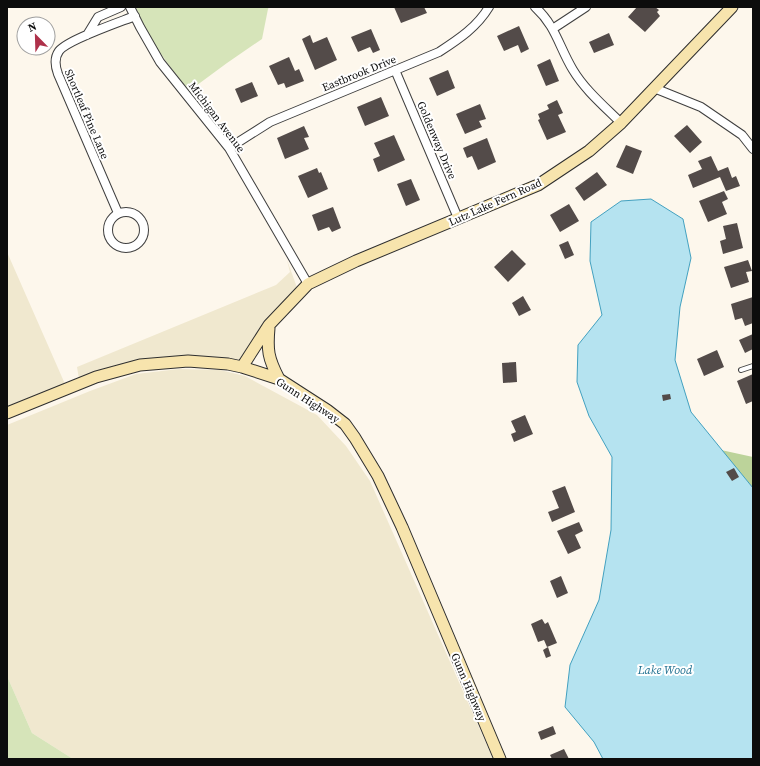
<svg xmlns="http://www.w3.org/2000/svg" width="760" height="766" font-family="'Source Serif 4',serif">
  <style>
    .farmland { fill: #f0e8cf }
    .green { fill: #d6e4b9 }
    .forest { fill: #bcd39a }
    .water { fill: #b5e3f0; stroke: #43a1c0 }
    .building { fill: #534b49 }
    .lines { fill: none; stroke-linecap: round; stroke-linejoin: round }
    .service-casing { stroke: #3f3f3f; stroke-width: 6 }
    .minor-casing { stroke: #3f3f3f; stroke-width: 10 }
    .secondary-casing { stroke: #2e2e2e; stroke-width: 13 }
    .service { stroke: #fff; stroke-width: 4 }
    .minor { stroke: #fff; stroke-width: 8 }
    .secondary { stroke: #f7e4ad; stroke-width: 11 }
    .labels { text-anchor: middle; stroke-width: 4; stroke-linejoin: round; paint-order: stroke }
    .street-label { font-size: 11px; fill: #0c0c0c; stroke: #fff }
    .water-label { font-size: 12px; font-style: italic; fill: #227191; stroke: #fff }
  </style>
  <rect width="100%" height="100%" fill="#fdf7ec"/>
  <path class="farmland" d="M7,252L65,384L79,379L77,367L276,285L290,272L287,260L299,293L244,366L133,365L7,414Z
    M179,369L220,370L245,376L317,415L346,446L370,481L493,759H73L32,733L7,676V425L90,391L136,374Z"/>
  <path class="green" d="M136,7H269L268,9L262,39L227,63L189,91C169,65 147,39 136,7Z
    M7,676L32,733L73,759H7Z"/>
  <path class="forest" d="M721,450L753,457V488Z"/>
  <path class="water" d="M651,199L683,219L691,258L680,307L675,360L691,412L753,488V759H603L594,742L565,707L570,665L599,600L611,530L612,457L589,416L577,382L578,345L602,315L590,261L591,222L621,201Z"/>
  <path class="building" d="M394,7H424L427,13L401,23Z
    M637,7H655L659,10L657,12L660,16L645,32L628,17Z
    M519,26L529,49L521,53L518,45L504,51L497,36Z
    M371,29L380,50L373,53L370,47L358,52L351,37Z
    M609,33L614,45L594,53L589,42Z
    M310,35L313,43L327,37L337,60L315,70L302,39Z
    M289,57L295,71L299,69L304,81L286,88L284,83L278,85L269,66Z
    M550,59L559,81L546,86L537,65Z
    M448,70L455,88L437,96L429,78Z
    M252,82L258,96L241,103L235,89Z
    M381,97L389,116L365,126L357,107Z
    M557,100L563,113L558,115L566,132L547,140L538,120L540,119L538,114L549,109L547,105Z
    M480,104L486,119L479,121L482,127L465,134L456,114Z
    M687,125L702,142L690,153L674,136Z
    M304,126L309,137L304,138L309,149L285,159L277,138Z
    M394,135L405,160L378,172L373,159L380,156L374,143Z
    M487,138L496,162L478,170L472,156L467,158L463,148Z
    M626,145L642,151L633,174L616,167Z
    M711,156L718,171L728,167L732,178L736,176L740,186L726,191L720,177L693,188L688,175L702,169L698,161Z
    M317,168L319,173L321,172L328,189L308,198L298,176Z
    M597,172L607,185L584,201L575,188Z
    M411,179L420,200L406,206L397,184Z
    M724,191L728,199L722,202L727,214L708,222L699,201Z
    M569,204L579,221L560,232L550,215Z
    M333,207L341,228L332,232L329,227L318,231L312,215Z
    M737,223L743,248L723,254L720,241L726,239L723,226Z
    M568,241L574,255L565,259L559,245Z
    M512,250L526,264L508,282L494,267Z
    M748,260L752,271L746,272L749,282L731,288L724,267Z
    M523,296L531,310L519,316L512,303Z
    M753,297V323L745,326L742,318L735,320L731,304Z
    M753,334V349L745,353L739,340Z
    M717,350L724,367L704,376L697,359Z
    M516,362L517,382L503,383L502,363Z
    M753,374V401L746,404L737,381Z
    M670,394L671,399L663,401L662,395Z
    M525,415L533,434L514,442L511,434L516,432L511,421Z
    M734,468L739,477L732,481L726,472Z
    M565,486L575,512L552,522L548,512L559,508L552,491Z
    M579,522L583,531L575,535L581,548L568,554L557,531Z
    M561,576L568,593L557,598L550,581Z
    M542,619L545,624L548,622L557,643L547,647L544,640L538,642L531,624Z
    M548,647L551,656L546,658L543,650Z
    M553,726L556,734L541,740L538,732Z
    M564,749L569,759H552L550,755Z"/>
  <g class="lines">
    <defs>
      <path id="service" d="M741,370L753,366"/>
      <path id="minor" d="M130,7L140,27L160,62L229,148L308,284
        M535,7C556,26 559,47 573,70C585,90 604,106 621,123
        M554,28L586,7
        M87,35L98,17L121,7
        M395,70L458,218
        M654,88L701,107L742,135L753,149
        M229,148L270,122L439,52C459,39 477,27 489,7
        M108 230a18 18 0 1 1 36 0a18 18 0 1 1-36 0Z
        M118,213L58,74C55,66 54,58 59,51C67,40 120,22 135,16"/>
      <path id="secondary" d="M269,328C267,350 268,358 279,379
        M242,367L269,325L308,284L356,261L538,185L589,151L621,123L732,7
        M7,413L96,377L140,365L188,361L228,364L242,367L279,379L327,410L345,424L355,438L378,476L402,527L500,759"/>
    </defs>
    <use href="#service" class="service-casing"/>
    <use href="#minor" class="minor-casing"/>
    <use href="#secondary" class="secondary-casing"/>
    <use href="#service" class="service"/>
    <use href="#minor" class="minor"/>
    <use href="#secondary" class="secondary"/>
  </g>
  <g class="labels">
    <g class="street-label">
      <text transform="translate(359 73) rotate(-22)" y="4">Eastbrook Drive</text>
      <text transform="translate(87 114) rotate(67)" y="4">Shortleaf Pine Lane</text>
      <text transform="translate(217 117) rotate(53)" y="4">Michigan Avenue</text>
      <text transform="translate(437 140) rotate(67)" y="4">Goldenway Drive</text>
      <text transform="translate(495 202) rotate(-24)" y="4">Lutz Lake Fern Road</text>
      <text transform="translate(308 400) rotate(33)" y="4">Gunn Highway</text>
      <text transform="translate(469 687) rotate(67)" y="4">Gunn Highway</text>
    </g>
    <g class="water-label">
      <text x="665" y="674">Lake Wood</text>
    </g>
  </g>
  <rect width="760" height="766" fill="none" stroke="#0c0c0c" stroke-width="16"/>
  <g transform="translate(36 36) rotate(337)"><circle r="19" fill="#ffffff" stroke="#9e9e9e"/>
  <path d="M0-3L7 15L0 10L-7 15Z" fill="#ae314a"/>
  <text y="-6" font-size="11" font-weight="bold" text-anchor="middle" fill="#0c0c0c">N</text>
  </g>
</svg>
